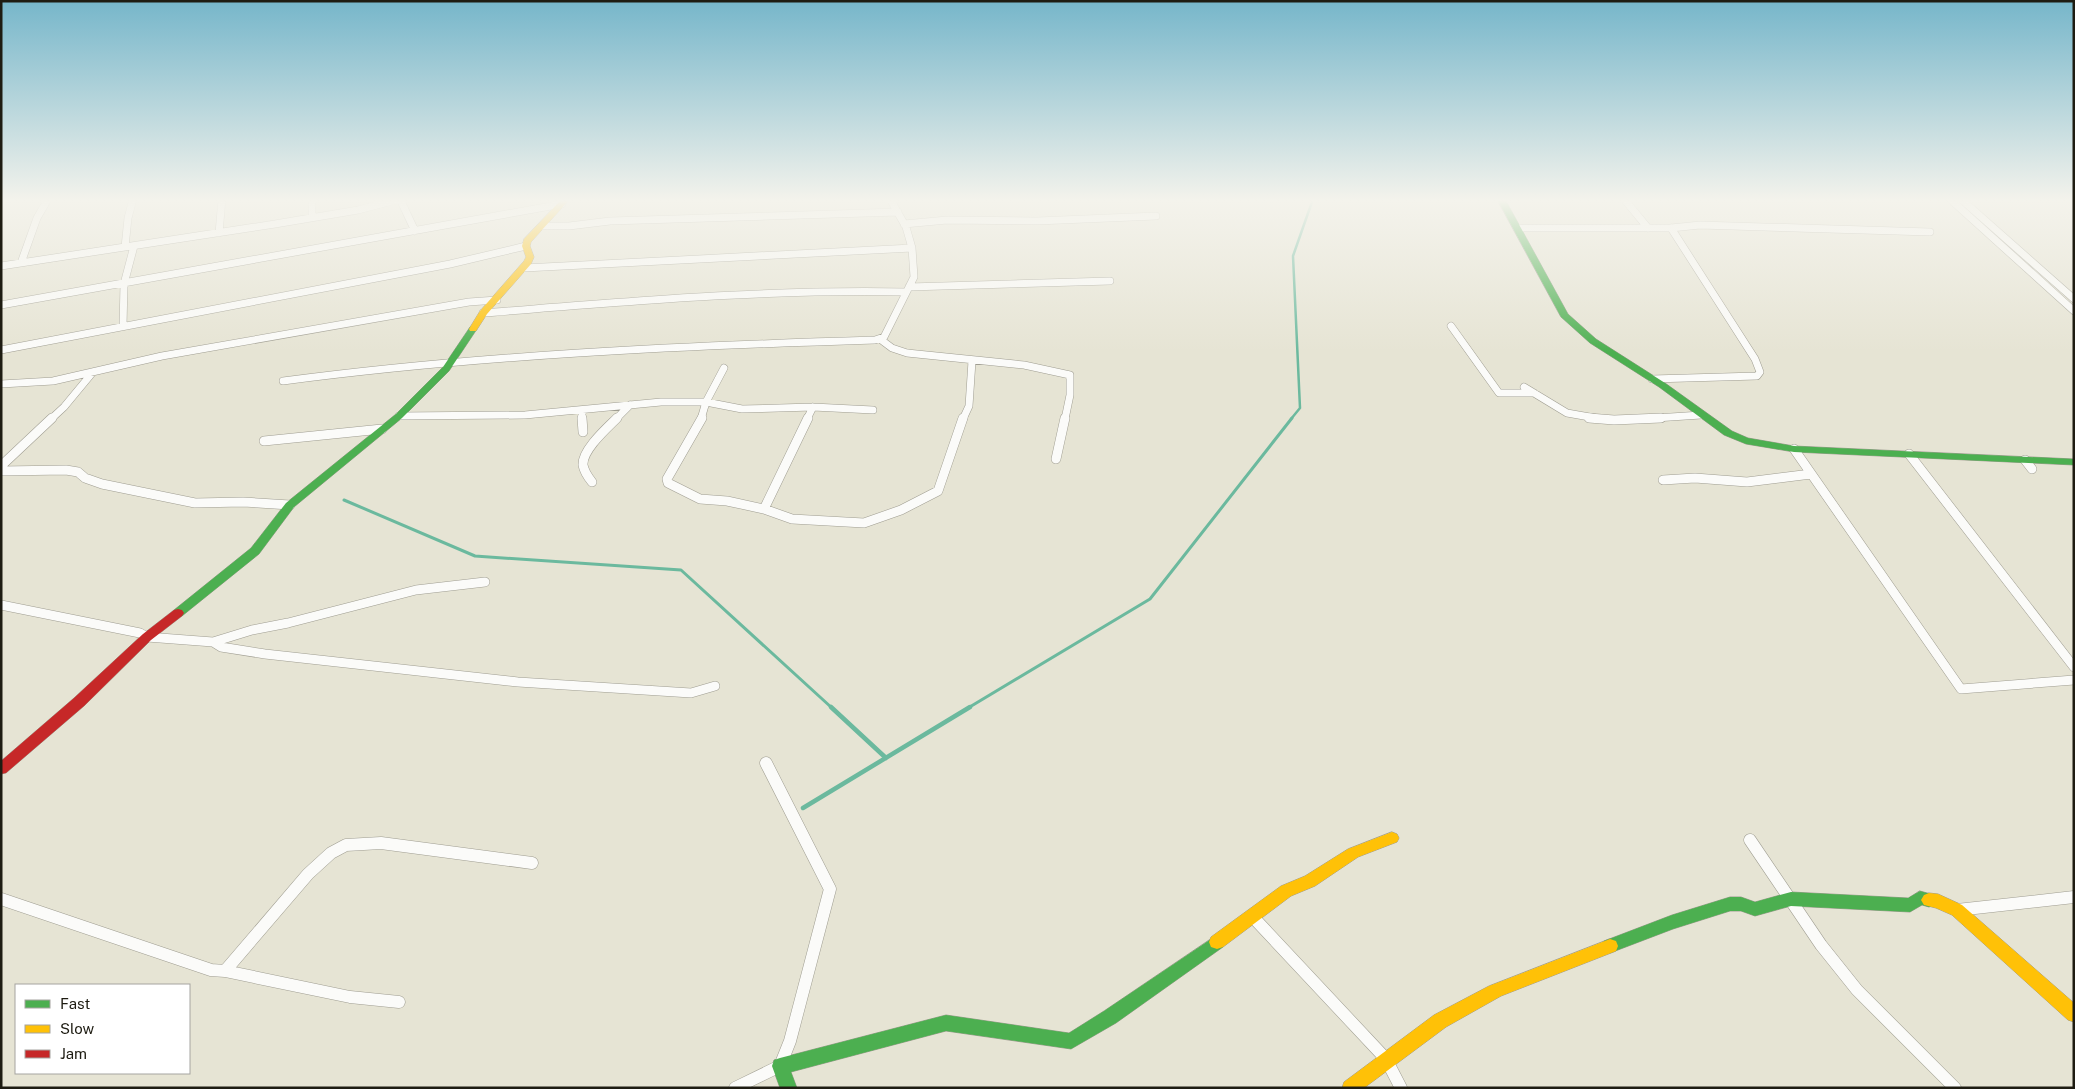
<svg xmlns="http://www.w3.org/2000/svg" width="2075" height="1089" font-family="'Public Sans',sans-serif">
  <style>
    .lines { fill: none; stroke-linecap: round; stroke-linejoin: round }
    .stream-far2 { stroke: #6bb99e; stroke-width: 2.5 }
    .stream-far1 { stroke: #6bb99e; stroke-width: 3 }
    .stream { stroke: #6bb99e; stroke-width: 4.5 }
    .street-far2-casing { stroke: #9f9d91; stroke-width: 8 }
    .street-far1-casing { stroke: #9f9d91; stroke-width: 10 }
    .street-casing { stroke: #9f9d91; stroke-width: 13 }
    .fast-casing { stroke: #9f9d91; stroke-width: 1 }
    .slow-casing { stroke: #9f9d91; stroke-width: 1 }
    .jam-casing { stroke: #9f9d91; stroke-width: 1 }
    .street-far2 { stroke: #fbfbf9; stroke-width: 7 }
    .street-far1 { stroke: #fbfbf9; stroke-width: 9 }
    .street { stroke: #fbfbf9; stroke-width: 12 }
    .fast { fill: #4caf50; fill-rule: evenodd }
    .slow { fill: #ffc107; fill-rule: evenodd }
    .jam { fill: #c62828; fill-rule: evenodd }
  </style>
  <rect width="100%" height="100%" fill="#e6e4d4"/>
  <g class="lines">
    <path class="stream-far2" d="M1291,419L1300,408L1293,256L1313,199"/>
    <path class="stream-far1" d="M344,500L475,556L681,570L832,708
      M968,708L1150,599L1292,418"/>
    <path class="stream" d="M831,707L886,758
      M803,808L970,707"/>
    <defs>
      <path id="street-far2" d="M312,199V217
        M1624,199L1648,228
        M1950,199L2074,311
        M1961,199L2074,299
        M904,224L947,220L1037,221L1156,216
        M542,226H569L610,221L898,212
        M1517,228H1671L1700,225L1930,232
        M219,233L222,199
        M125,247L128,218L133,199
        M21,263L37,218L48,199
        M1,266L275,224L358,210L400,199L415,231
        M524,268L912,248
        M909,287L1110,281
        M1,305L562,204
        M483,313C624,302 764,289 906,292
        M123,326L124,284L134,246
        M1451,326L1499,393H1534
        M880,339L892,348L907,353L1024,365L1070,375V395L1065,419
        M1,350L450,264L526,246
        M1652,379L1757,376L1760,372L1755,359L1671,228
        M283,381C479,355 677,346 875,340L884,337L914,277L912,248L906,227L890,199
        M1,384L53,381L162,356L469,302L497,300
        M1524,387L1567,413L1601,419
        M582,411V419
        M399,416L525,415L661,402H706L742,409L813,407L873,410
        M51,419L64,407L93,372
        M616,419L630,405
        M701,419L706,402L724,368
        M807,419L813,407
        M963,419L969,406L972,361
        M1640,419L1701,415"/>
      <path id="street-far1" d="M582,418L583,432
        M702,418L667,479L668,483L700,499L727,501L764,509L792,519L864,523L901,510L938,491L963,418
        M1589,418L1614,420L1661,418
        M264,441L382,429
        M1794,449L1961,689L2074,680
        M1909,454L2074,667
        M1056,459L1065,418
        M2025,460L2032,469
        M1,466L52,418
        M1,471L66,470L78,472L85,478L102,484L195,503L243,502L290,505
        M1663,480L1695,478L1747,482L1811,474
        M592,482C588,477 584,471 583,465C582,450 607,428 617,418
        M764,509L808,418
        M1,605L140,633L147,637L213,642L221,647L265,654L518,682L691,693L715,686
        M213,642L252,630L288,623L416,590L485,582"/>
      <path id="street" d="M1750,840L1821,945L1857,990L1955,1088
        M1,899L211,970L225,971L350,997L399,1002
        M1957,910L2074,897
        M1252,916L1386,1059L1401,1088
        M225,971L308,874L331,853L346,845L381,843L532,863
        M735,1088L780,1066L790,1041L830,889L766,763"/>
      <path id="fast" d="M1497,199H1505L1568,314L1596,339L1665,383L1732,431L1748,438L1794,446L2074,459V465L1794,452L1746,444L1724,435L1659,387L1590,343L1561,317Z
        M473,326L477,329L449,371L402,418L294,507L259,554L182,616H174L172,613L174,610L251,548L286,503L396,414L443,367L470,327Z
        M1920,891L1934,895L1937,900L1934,905L1929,907L1922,905L1910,912L1791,906L1755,916L1741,911H1730L1673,929L1610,953L1604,951L1602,946L1604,941L1672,915L1730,897H1741L1755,902L1791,892L1908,898Z
        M1217,935L1223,937L1225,942L1223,947L1116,1023L1071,1049L946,1031L791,1072L797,1088H780L772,1066L774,1060L780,1058L946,1015L1069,1033L1104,1011Z"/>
      <path id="slow" d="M562,199H570L531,242L530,246L534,257L531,264L487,314L476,331H470L469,329L480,311L524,261L526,257L522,246L524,239Z
        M1392,832L1397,834L1399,838L1397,842L1358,857L1315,886L1291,896L1223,947L1217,949L1211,947L1209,942L1211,937L1281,886L1305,876L1348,849Z
        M1929,893L1938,894L1962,905L2074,1003V1022L2068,1020L1952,915L1936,908L1924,905L1921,900L1924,895Z
        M1610,939L1616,941L1618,946L1616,951L1501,996L1446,1027L1364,1088H1342L1344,1082L1434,1015L1489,986Z"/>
      <path id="jam" d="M178,609L182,610L184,613L182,616L151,640L84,706L6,773L1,774V761L74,698L143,634L174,610Z"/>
    </defs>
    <use href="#street-far2" class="street-far2-casing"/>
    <use href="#street-far1" class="street-far1-casing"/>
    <use href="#street" class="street-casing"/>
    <use href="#fast" class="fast-casing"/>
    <use href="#slow" class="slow-casing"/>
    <use href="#jam" class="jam-casing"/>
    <use href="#street-far2" class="street-far2"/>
    <use href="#street-far1" class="street-far1"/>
    <use href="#street" class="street"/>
    <use href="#fast" class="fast"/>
    <use href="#slow" class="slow"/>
    <use href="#jam" class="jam"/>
  </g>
  <linearGradient id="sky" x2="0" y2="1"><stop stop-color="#76b6ca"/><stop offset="0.57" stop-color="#f4f3ec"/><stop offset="1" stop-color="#f4f3ec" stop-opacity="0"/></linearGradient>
  <rect width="2075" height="352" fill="url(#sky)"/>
  <rect width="2075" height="1089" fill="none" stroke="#1e1c12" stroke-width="5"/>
  <rect x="15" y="984" width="175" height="90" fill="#ffffff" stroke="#a5a4a0"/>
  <rect x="25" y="1000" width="25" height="8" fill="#4caf50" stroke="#a5a4a0"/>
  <text x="60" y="1009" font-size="15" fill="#1e1c12">Fast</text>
  <rect x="25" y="1025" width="25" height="8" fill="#ffc107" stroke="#a5a4a0"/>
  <text x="60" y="1034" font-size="15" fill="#1e1c12">Slow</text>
  <rect x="25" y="1050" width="25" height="8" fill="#c62828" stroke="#a5a4a0"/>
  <text x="60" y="1059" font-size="15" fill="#1e1c12">Jam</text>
</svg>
